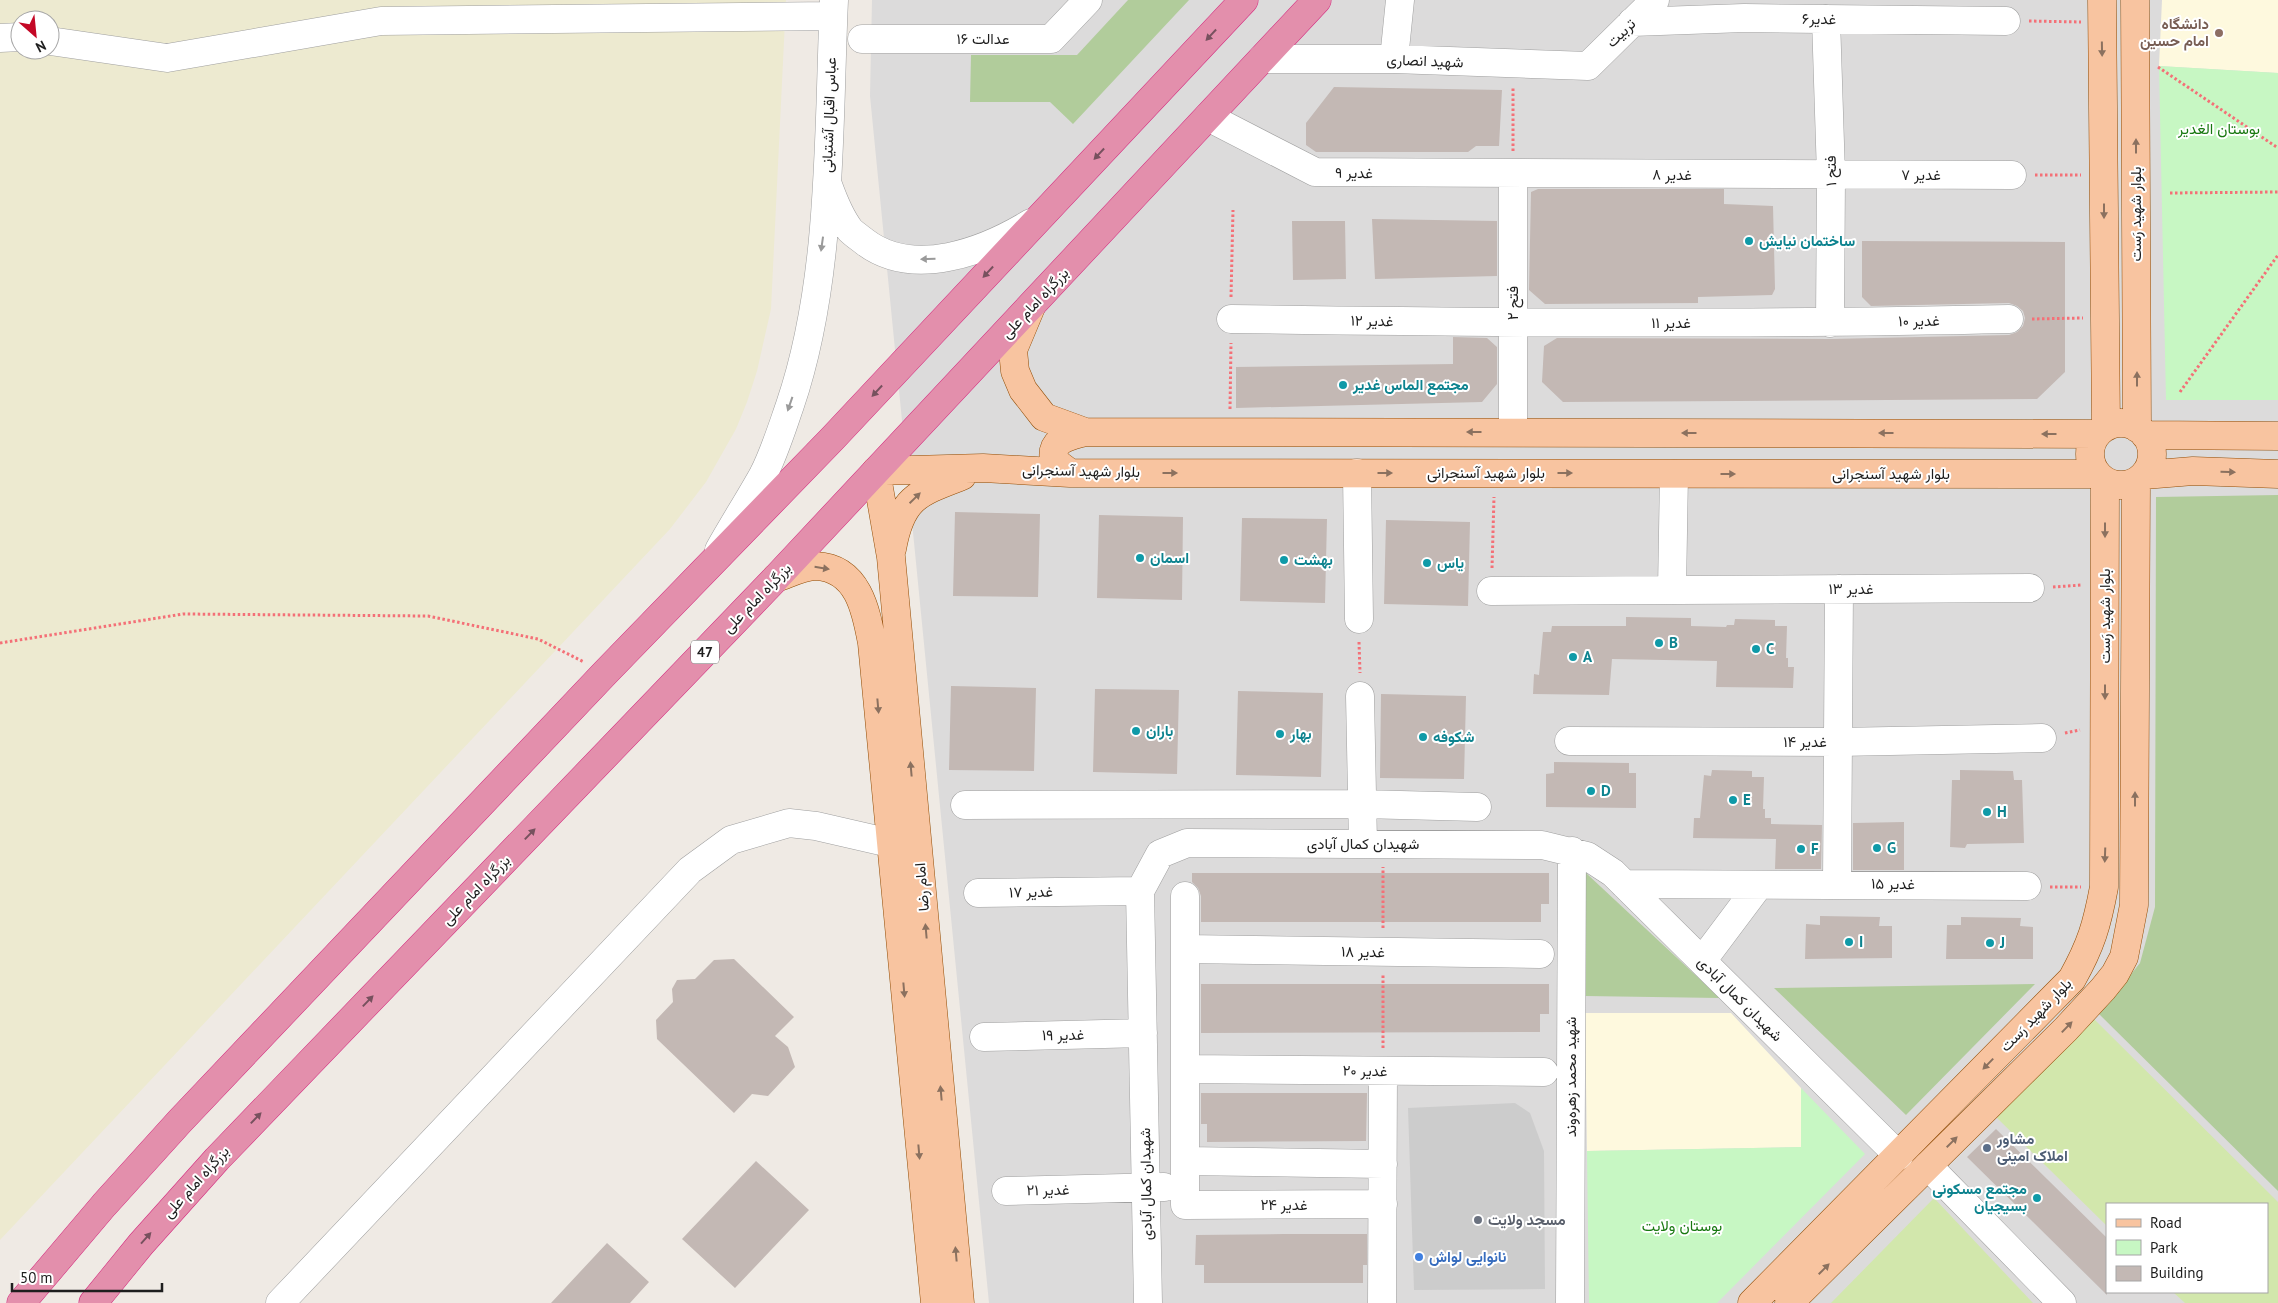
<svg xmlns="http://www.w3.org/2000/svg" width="2278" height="1303" font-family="'PT Sans',Vazirmatn,sans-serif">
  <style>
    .residential { fill: #dcdbdb; fill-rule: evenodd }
    .education { fill: #fef9de }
    .religious { fill: #ccc }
    .farmland { fill: #edead0; fill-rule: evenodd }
    .grass { fill: #d2e7ac }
    .forest { fill: #b1cc9b }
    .park { fill: #c7f7c3 }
    .building { fill: #c3b8b4 }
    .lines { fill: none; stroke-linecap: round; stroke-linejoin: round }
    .minor-casing { stroke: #9f9f9f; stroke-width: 29 }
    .major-casing { stroke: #924d06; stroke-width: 29 }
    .highway-casing { stroke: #d32b7f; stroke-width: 29 }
    .path { stroke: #f47077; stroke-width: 3; stroke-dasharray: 2.5 2.5; stroke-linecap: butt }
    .minor { stroke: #fff; stroke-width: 28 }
    .major { stroke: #f8c4a0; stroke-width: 28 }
    .highway { stroke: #e38fac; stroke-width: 28 }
    .oneway { fill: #77515e }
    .oneway2 { fill: #8b715f }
    .oneway3 { fill: #9a9a9a }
    .education-dot { fill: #8d6e63; stroke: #fff; stroke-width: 2 }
    .culture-dot { fill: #0f9aa8; stroke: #fff; stroke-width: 2 }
    .service-dot { fill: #5c6f8a; stroke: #fff; stroke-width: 2 }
    .worship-dot { fill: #6b7280; stroke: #fff; stroke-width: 2 }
    .shop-dot { fill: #3f7fe0; stroke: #fff; stroke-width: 2 }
    .labels { text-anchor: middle; stroke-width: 4; stroke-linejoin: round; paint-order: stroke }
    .shield { fill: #fff; stroke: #626262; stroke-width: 1 }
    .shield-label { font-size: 14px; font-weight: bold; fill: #1e1e1e }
    .street-label { font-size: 15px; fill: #1e1e1e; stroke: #fff }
    .education-label { font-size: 15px; font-weight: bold; fill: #785e54; stroke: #fff; text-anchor: end }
    .park-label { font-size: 15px; fill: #187810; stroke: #fff }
    .culture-label { font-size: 15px; font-weight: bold; fill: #0d838f; stroke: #fff; text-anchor: start }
    .service-label { font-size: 15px; font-weight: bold; fill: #4e5e75; stroke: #fff; text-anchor: start }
    .worship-label { font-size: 15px; font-weight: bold; fill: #5b616d; stroke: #fff; text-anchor: start }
    .shop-label { font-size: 15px; font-weight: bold; fill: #366cbe; stroke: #fff; text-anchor: start }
  </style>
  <rect width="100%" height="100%" fill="#efeae4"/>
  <path class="residential" d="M872,0H2278V1303H989L870,96ZM2107,1204H2267V1292H2107Z"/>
  <path class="education" d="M2162,0H2278V73L2159,66Z
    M1585,1013H1731L1801,1088L1802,1147L1587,1151Z"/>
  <path class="religious" d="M1515,1103L1530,1113L1544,1151L1545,1289L1414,1290L1408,1108Z"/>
  <path class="farmland" d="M0,0H786L771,309L757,371L747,402L736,429L706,482L670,529L0,1240ZM20,20H50V50H20Z"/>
  <path class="grass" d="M2094,1019L2278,1202V1303H2185L2173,1292H2267V1204H2107V1226L1996,1117Z
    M1934,1198L2033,1303H1831Z"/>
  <path class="forest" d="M1128,0H1189L1073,124L1050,102H970L971,55H1077Z
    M2278,495V1191L2099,1014L2140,963L2155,907L2156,497Z
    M1586,873L1720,998L1585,996Z
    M2035,984L1906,1115L1774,988Z"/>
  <path class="park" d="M2159,66L2278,73V400H2166Z
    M1801,1088L1865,1154L1717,1303H1589L1587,1151L1801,1147Z"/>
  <path class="building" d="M1334,87L1502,90L1499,146H1476L1468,152H1316L1306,145V123Z
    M1538,189H1724V204L1773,206L1775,289L1772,295L1698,297V303L1545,304L1529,290L1531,192Z
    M1372,219L1497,221V276L1375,279Z
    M1292,221H1345L1346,279L1293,280Z
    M1862,241L2065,242V372L2037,399L1563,402L1542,382L1544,346L1557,338L1830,339L2009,335L2017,332L2023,326L2025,318L2023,311L2017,306L2009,303L1871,306L1862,297Z
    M1453,337L1487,338L1497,347V384L1482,402L1236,408V367L1453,364Z
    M955,512L1040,514L1038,597L953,596Z
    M1099,515L1183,517L1182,600L1097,598Z
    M1242,518L1327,519L1325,603L1240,601Z
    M1386,520L1470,522L1468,606L1384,604Z
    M1626,617L1691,618V626L1726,627L1727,625H1734L1735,619L1775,620V626H1787L1786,658H1788V667H1794L1793,688L1716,687L1717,661L1612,659L1609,695L1533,694L1534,674L1539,675L1543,632H1551L1552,626H1626Z
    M951,686L1036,688L1034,771L949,770Z
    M1095,689L1179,690L1177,774L1093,772Z
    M1238,691L1323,693L1321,777L1236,775Z
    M1381,694L1466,696L1464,779L1380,778Z
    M1554,762L1629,763V773H1636V808L1546,807V774L1554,773Z
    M1712,770L1752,771V777H1764L1763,809H1765V818H1771V824L1822,825L1821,869H1775L1776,839L1693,838L1694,818H1700L1704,775L1711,776Z
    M1960,770L2013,771L2014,780H2022L2024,843L1967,844L1965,848L1950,847L1952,780H1960Z
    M1904,822V870H1853V823Z
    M1192,873H1549V904H1541V922H1201V896L1198,888L1192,882Z
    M1820,916L1880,917L1879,926H1892V958L1805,959L1806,924L1820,925Z
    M1961,917L2021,918L2020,926L2033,927V959H1946L1947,925H1961Z
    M734,959L794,1017L775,1036L788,1047L795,1067L768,1096L752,1094L734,1113L657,1039L656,1020L673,1002L672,989L677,980L695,979L714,960Z
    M1201,984H1549V1014H1540V1032L1201,1033Z
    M1201,1093H1367L1366,1141L1207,1142V1124H1201Z
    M1996,1129L2107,1238V1295L1967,1157Z
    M756,1161L809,1210L735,1288L682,1239Z
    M1284,1234H1367V1265H1363V1283H1204V1265H1195L1196,1235Z
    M607,1243L649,1282L630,1303H551Z"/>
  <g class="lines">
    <defs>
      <path id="minor" d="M1826,19L1831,175L1830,323
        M1632,22L1744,18L2006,21
        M0,38L20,37
        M862,39H1051L1088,0
        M50,41L167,58L381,21L833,16
        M1262,59H1394L1588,66L1655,0
        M1394,59L1400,0
        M1208,117L1315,172L2012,175
        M1513,174V432
        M828,185C833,199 840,217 850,230C854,234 860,238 865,242C914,279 985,251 1031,223
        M1231,319C1490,323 1749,325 2009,319
        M1357,473L1359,619
        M719,550C733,525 749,500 763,475C774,454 782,428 790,405C833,279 828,131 834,0
        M1672,590L1674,474
        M1491,591L2030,588
        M1360,696L1363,844
        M1569,741L1838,742L2042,738
        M965,805L1362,804L1477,807
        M1624,884L2027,886
        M1837,884L1839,589
        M978,893L1140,891
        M1185,896V1205L1383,1204
        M1185,949L1540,954
        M1702,961L1759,885
        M984,1037L1143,1033
        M1185,1069L1544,1072
        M1185,1161L1383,1164
        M1928,1166L2062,1303
        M1006,1191L1164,1187
        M280,1303L690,870L731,840L789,823L816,826L890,843
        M1148,1303L1140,891L1160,854L1187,843L1542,845L1587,856L1613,873L1899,1156
        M1382,1303L1383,1071
        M1570,1303L1572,851"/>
      <path id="major" d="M2102,0L2106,427
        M2135,0L2137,428
        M1031,307L1013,350L1015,371L1023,390L1044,417L1085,432L2097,434
        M2090 454a31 31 0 1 1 62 0a31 31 0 1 1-62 0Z
        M2145,435L2278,436
        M1070,473L1054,461C1050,439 1068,437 1085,432
        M2144,475L2193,471L2278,474
        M892,549C901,498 917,493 962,476
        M776,578C788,574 803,566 816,566C858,568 866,610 872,643L935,1303
        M960,1303L891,557L876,471L983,468L1070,473L2096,474
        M1752,1303L2072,979C2091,945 2097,925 2104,887L2105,481
        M1789,1303L2066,1029L2103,989L2115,974L2124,957L2134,905L2136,482"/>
      <path id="highway" d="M21,1303L104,1205L180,1121L605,673L832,439L1244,0
        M93,1303L141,1244L217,1159L776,578L1317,0"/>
    </defs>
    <use href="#minor" class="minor-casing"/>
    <use href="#major" class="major-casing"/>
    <use href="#highway" class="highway-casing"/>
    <path class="path" d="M2029,21L2081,22
      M2158,67L2278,148
      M1513,151V87
      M2035,175H2081
      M2170,193L2278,192
      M1231,297L1233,210
      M2032,319L2083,318
      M2180,392L2278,255
      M1230,409L1231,343
      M1492,568L1494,497
      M2053,587L2082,585
      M1359,642L1360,673
      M0,643L183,614L428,616L538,639L584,662
      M2065,733L2080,730
      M2050,887H2081
      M1383,928V867
      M1383,1048V974"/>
    <use href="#minor" class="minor"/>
    <use href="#major" class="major"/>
    <use href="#highway" class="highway"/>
  </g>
  <defs><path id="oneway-solid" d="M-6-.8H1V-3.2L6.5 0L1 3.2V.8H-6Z" transform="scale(1.25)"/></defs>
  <g class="oneway">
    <use href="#oneway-solid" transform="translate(1211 35) rotate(133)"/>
    <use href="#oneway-solid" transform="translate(1099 154) rotate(133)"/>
    <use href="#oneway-solid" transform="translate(988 272) rotate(133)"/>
    <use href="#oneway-solid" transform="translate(877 391) rotate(133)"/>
    <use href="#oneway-solid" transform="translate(530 834) rotate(-46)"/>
    <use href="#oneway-solid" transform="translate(368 1001) rotate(-46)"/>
    <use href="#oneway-solid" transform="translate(256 1118) rotate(-46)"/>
    <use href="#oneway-solid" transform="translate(146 1238) rotate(-48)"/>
  </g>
  <g class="oneway2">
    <use href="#oneway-solid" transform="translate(2102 49) rotate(89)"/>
    <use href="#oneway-solid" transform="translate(2136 146) rotate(-90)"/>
    <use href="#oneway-solid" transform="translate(2104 211) rotate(90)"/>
    <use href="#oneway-solid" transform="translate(2137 379) rotate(-90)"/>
    <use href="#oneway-solid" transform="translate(1474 432) rotate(-180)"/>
    <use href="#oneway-solid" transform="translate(1689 433) rotate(-180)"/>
    <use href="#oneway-solid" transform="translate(1886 433) rotate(-180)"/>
    <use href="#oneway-solid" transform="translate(2049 434) rotate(-180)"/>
    <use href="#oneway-solid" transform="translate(2228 472) rotate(2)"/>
    <use href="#oneway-solid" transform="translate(1170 473)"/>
    <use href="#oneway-solid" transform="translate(1385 473)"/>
    <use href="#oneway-solid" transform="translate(1565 473)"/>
    <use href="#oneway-solid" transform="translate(1728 474)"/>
    <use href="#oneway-solid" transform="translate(915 498) rotate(-44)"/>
    <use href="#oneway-solid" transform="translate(2105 530) rotate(90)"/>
    <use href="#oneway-solid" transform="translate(822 568) rotate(9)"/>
    <use href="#oneway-solid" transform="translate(2105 692) rotate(90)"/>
    <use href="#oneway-solid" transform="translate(878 706) rotate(85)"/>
    <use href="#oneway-solid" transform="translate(911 769) rotate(-95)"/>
    <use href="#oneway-solid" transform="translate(2135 799) rotate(-90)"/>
    <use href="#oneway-solid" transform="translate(2105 855) rotate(92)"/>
    <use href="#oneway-solid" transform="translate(926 931) rotate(-95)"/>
    <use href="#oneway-solid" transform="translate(904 990) rotate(85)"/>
    <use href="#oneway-solid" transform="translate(2067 1027) rotate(-46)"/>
    <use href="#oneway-solid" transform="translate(1988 1064) rotate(134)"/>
    <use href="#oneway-solid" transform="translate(941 1093) rotate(-95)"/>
    <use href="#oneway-solid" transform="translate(1952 1142) rotate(-45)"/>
    <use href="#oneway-solid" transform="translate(919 1152) rotate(85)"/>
    <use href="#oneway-solid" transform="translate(956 1254) rotate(-95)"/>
    <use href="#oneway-solid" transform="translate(1824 1269) rotate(-45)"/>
  </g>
  <g class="oneway3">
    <use href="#oneway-solid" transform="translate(822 244) rotate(98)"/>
    <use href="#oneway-solid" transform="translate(928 259) rotate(178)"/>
    <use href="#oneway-solid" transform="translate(790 404) rotate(109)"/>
  </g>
  <circle class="education-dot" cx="2219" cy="33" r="5"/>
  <g class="culture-dot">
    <circle cx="1749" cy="241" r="5"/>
    <circle cx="1343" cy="385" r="5"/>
    <circle cx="1140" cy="558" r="5"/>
    <circle cx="1284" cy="560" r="5"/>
    <circle cx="1427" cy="563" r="5"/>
    <circle cx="1659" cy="643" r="5"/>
    <circle cx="1756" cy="649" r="5"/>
    <circle cx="1573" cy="657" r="5"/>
    <circle cx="1136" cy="731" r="5"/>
    <circle cx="1280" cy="734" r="5"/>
    <circle cx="1423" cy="737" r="5"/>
    <circle cx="1591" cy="791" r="5"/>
    <circle cx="1733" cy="800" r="5"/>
    <circle cx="1987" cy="812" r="5"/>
    <circle cx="1877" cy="848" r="5"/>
    <circle cx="1801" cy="849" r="5"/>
    <circle cx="1849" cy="942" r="5"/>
    <circle cx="1990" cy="943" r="5"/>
    <circle cx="2037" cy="1198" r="5"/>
  </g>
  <circle class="service-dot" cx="1987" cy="1148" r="5"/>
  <circle class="worship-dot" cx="1478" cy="1220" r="5"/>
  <circle class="shop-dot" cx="1419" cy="1257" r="5"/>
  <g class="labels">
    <rect class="shield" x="691" y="640.5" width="28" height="23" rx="4"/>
    <g class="shield-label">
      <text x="705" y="657">47</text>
    </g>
    <g class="street-label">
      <text transform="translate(1819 19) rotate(1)" y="5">غدیر۶</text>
      <text transform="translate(1621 33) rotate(-44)" y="5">تربیت</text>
      <text x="983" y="44">عدالت ۱۶</text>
      <text transform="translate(1425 61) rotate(2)" y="5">شهید انصاری</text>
      <text transform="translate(829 115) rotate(-88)" y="5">عباس اقبال آشتیانی</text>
      <text transform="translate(1831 171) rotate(-91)" y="5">فتح ۱</text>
      <text transform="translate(1354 173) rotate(1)" y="5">غدیر ۹</text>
      <text x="1672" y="180">غدیر ۸</text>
      <text x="1921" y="180">غدیر ۷</text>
      <text transform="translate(2136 214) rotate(-90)" y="5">بلوار شهید رَست</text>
      <text transform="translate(1035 303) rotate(-47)" y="5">بزرگراه امام علی</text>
      <text transform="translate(1513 303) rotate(-90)" y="5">فتح ۲</text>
      <text transform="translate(1372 321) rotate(1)" y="5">غدیر ۱۲</text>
      <text transform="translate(1919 321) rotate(-1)" y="5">غدیر ۱۰</text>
      <text x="1671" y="328">غدیر ۱۱</text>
      <text transform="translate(1081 471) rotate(1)" y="5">بلوار شهید آسنجرانی</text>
      <text x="1486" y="478">بلوار شهید آسنجرانی</text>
      <text x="1891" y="479">بلوار شهید آسنجرانی</text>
      <text x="1851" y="594">غدیر ۱۳</text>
      <text transform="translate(757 598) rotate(-46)" y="5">بزرگراه امام علی</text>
      <text transform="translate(2105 616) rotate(-90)" y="5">بلوار شهید رَست</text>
      <text x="1805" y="747">غدیر ۱۴</text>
      <text x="1363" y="849">شهیدان کمال آبادی</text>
      <text transform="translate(1893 884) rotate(1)" y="5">غدیر ۱۵</text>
      <text transform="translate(922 887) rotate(-95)" y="5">امام رضا</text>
      <text transform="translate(476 890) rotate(-46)" y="5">بزرگراه امام علی</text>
      <text transform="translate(1031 892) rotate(-1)" y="5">غدیر ۱۷</text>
      <text transform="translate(1363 952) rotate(1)" y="5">غدیر ۱۸</text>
      <text transform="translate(1740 999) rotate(45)" y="5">شهیدان کمال آبادی</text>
      <text transform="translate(2036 1015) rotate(-46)" y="5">بلوار شهید رَست</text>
      <text transform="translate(1063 1035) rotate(-1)" y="5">غدیر ۱۹</text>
      <text transform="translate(1365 1071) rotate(1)" y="5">غدیر ۲۰</text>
      <text transform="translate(1571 1077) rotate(-90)" y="5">شهید محمد زهره‌وند</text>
      <text transform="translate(196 1182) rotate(-48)" y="5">بزرگراه امام علی</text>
      <text transform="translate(1146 1184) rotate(-91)" y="5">شهیدان کمال آبادی</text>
      <text transform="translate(1048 1190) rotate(-1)" y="5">غدیر ۲۱</text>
      <text x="1284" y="1210">غدیر ۲۴</text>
    </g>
    <g class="education-label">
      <text x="2209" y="29">دانشگاه<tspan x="2209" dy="17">امام حسین</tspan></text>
    </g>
    <g class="park-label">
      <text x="2219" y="134">بوستان الغدیر</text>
      <text x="1682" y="1231">بوستان ولایت</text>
    </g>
    <g class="culture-label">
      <text x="1759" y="246">ساختمان نیایش</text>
      <text x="1353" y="390">مجتمع الماس غدیر</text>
      <text x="1150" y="563">اسمان</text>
      <text x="1294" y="565">بهشت</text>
      <text x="1437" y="568">یاس</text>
      <text x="1669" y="648">B</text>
      <text x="1766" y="654">C</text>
      <text x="1583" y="662">A</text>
      <text x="1146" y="736">باران</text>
      <text x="1290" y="739">بهار</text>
      <text x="1433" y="742">شکوفه</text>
      <text x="1601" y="796">D</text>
      <text x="1743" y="805">E</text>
      <text x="1997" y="817">H</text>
      <text x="1887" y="853">G</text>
      <text x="1811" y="854">F</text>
      <text x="1859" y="947">I</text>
      <text x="2000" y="948">J</text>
      <text x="2027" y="1194" text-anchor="end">مجتمع مسکونی<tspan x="2027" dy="17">بسیجیان</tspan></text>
    </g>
    <g class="service-label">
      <text x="1997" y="1144">مشاور<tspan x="1997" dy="17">املاک امینی</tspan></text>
    </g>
    <g class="worship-label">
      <text x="1488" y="1225">مسجد ولایت</text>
    </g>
    <g class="shop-label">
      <text x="1429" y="1262">نانوایی لواش</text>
    </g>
  </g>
  <rect x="2106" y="1203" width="162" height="90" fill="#ffffff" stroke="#a5a5a5"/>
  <rect x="2116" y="1219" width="25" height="8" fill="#f8c4a0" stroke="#a5a5a5"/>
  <text x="2150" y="1228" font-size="15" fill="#1e1e1e">Road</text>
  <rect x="2116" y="1240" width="25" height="15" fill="#c7f7c3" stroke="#a5a5a5"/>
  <text x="2150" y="1253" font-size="15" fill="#1e1e1e">Park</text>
  <rect x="2116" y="1266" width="25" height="15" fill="#c3b8b4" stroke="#a5a5a5"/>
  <text x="2150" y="1278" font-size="15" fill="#1e1e1e">Building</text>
  <g transform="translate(35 35) rotate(153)"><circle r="24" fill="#ffffff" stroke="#a5a5a5"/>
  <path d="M0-4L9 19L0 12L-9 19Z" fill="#c40826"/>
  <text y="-8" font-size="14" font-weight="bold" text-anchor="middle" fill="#1e1e1e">N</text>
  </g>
  <path d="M12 1283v8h150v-8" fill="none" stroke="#1e1e1e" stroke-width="2.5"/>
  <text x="20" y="1283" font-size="15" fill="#1e1e1e" stroke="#ffffff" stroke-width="4" paint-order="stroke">50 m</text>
</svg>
